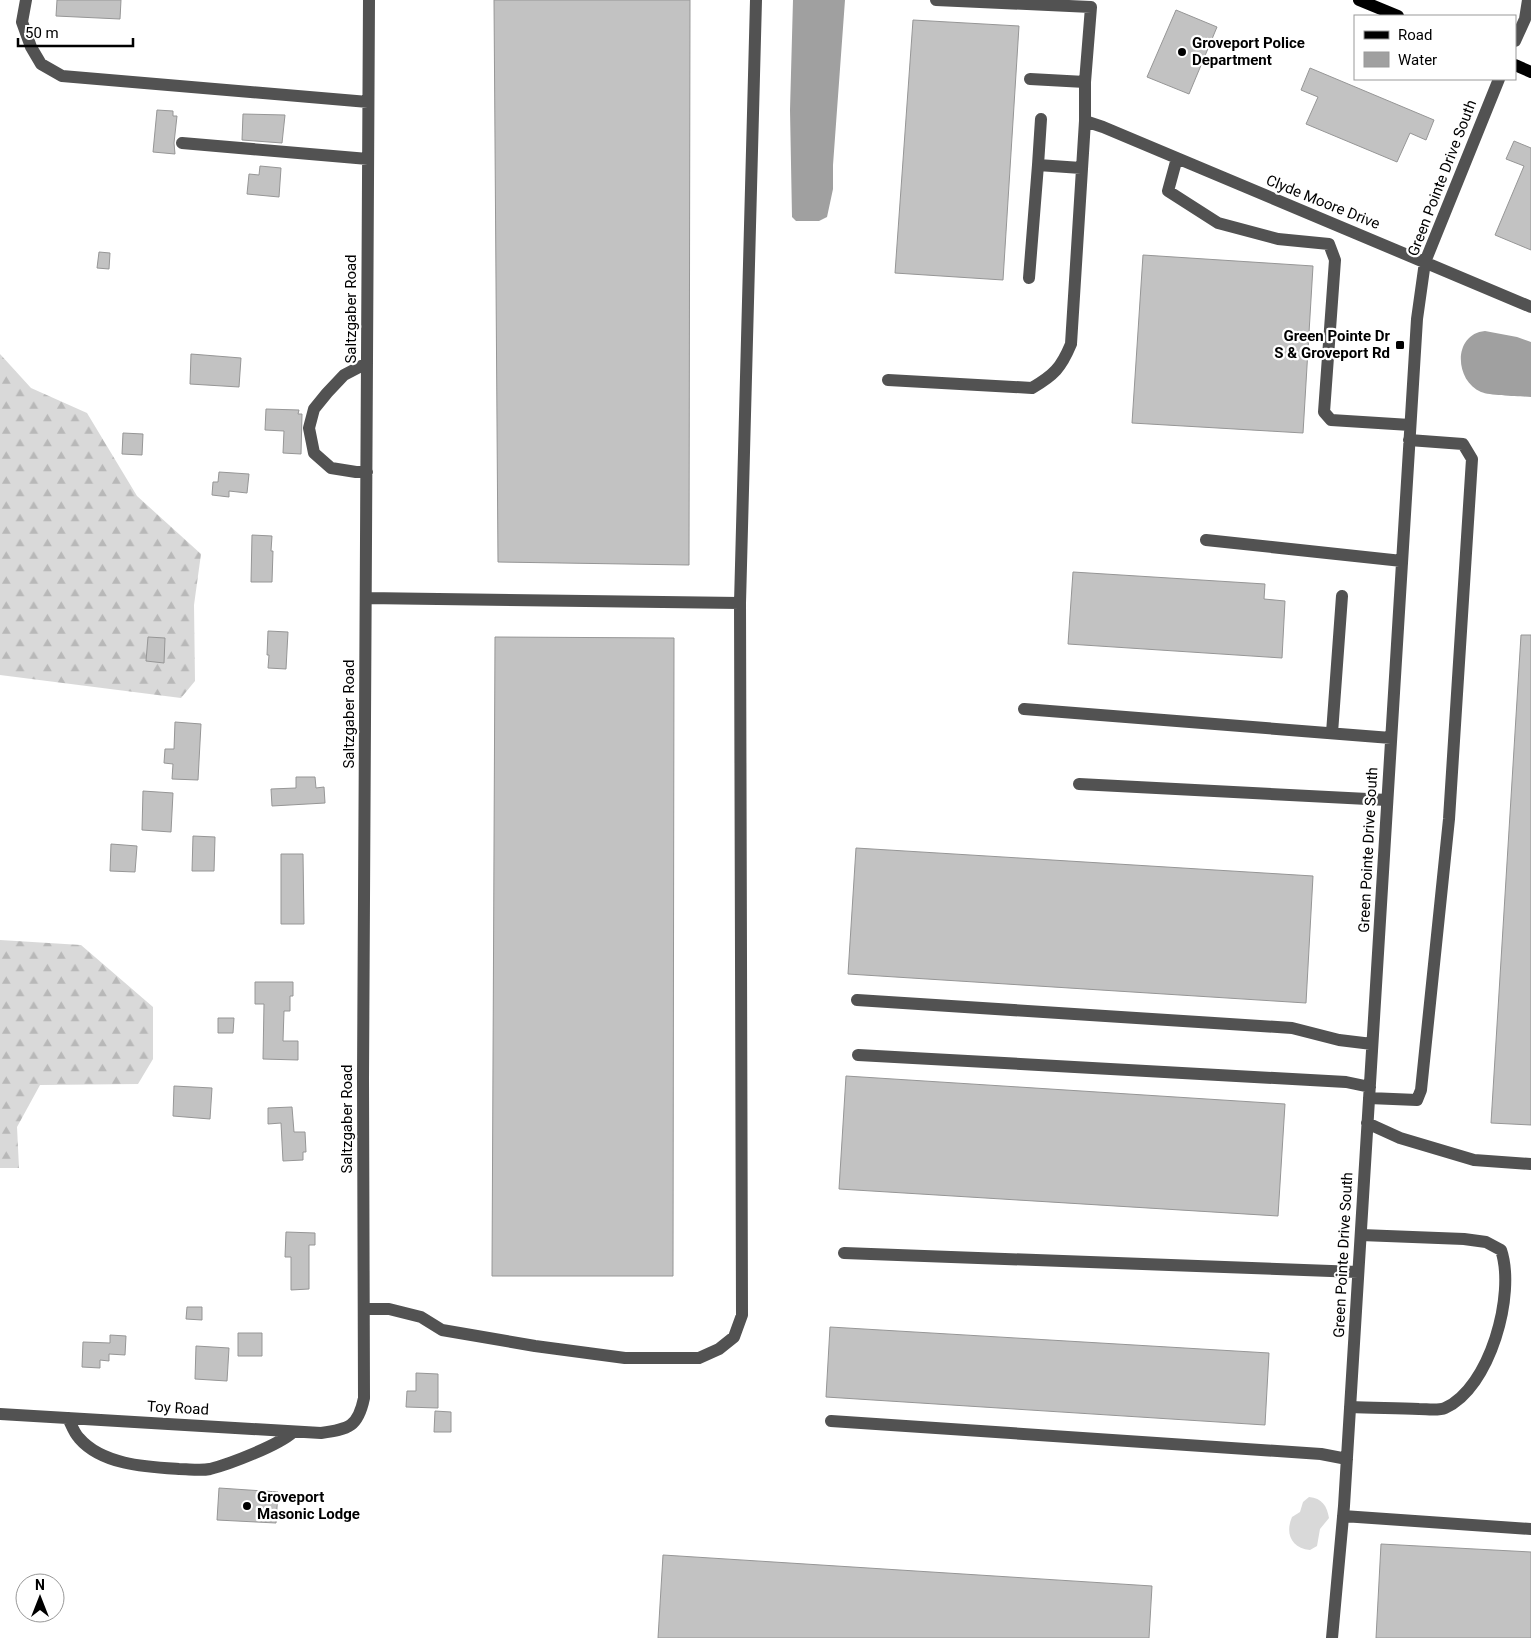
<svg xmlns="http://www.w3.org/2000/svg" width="1531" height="1638" font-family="Roboto,sans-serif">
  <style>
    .forest { fill: url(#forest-firs) }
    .green { fill: #d9d9d9 }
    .water { fill: #a0a0a0 }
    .building { fill: #c2c2c2; stroke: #969696 }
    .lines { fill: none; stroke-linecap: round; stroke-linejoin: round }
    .minor { stroke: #525252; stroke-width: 12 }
    .major { stroke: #000; stroke-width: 12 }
    .poi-dot { fill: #000; stroke: #fff; stroke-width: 2 }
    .labels { text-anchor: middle; stroke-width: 4.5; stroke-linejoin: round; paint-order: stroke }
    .poi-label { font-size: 15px; font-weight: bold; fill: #000; stroke: #fff; text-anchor: start }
    .street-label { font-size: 15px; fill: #000; stroke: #fff }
  </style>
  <defs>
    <pattern id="forest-firs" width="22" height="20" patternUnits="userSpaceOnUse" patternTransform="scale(1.25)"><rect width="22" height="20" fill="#d9d9d9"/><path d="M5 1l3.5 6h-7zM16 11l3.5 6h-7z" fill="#b8b8b8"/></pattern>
  </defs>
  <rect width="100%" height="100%" fill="#fff"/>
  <path class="forest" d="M0,354L31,388L87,413L137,496L201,554L194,605L195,681L181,698L0,675Z
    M0,940L81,945L153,1007V1059L138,1084L40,1085L17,1127L19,1168H0Z"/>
  <path class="green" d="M1309,1497C1322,1498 1327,1506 1329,1518L1320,1529L1317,1546L1310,1550C1291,1548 1285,1533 1292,1517L1300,1512L1303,1502Z"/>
  <path class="water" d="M793,0H845L833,165V189L827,217L819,221H796L792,217L790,110Z
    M1485,331L1517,337L1531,342V397C1519,396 1491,396 1481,392C1454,380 1453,334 1485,331Z"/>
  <path class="building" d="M57,0H121L120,19L56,16Z
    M494,0H690L689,565L498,562Z
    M1176,10L1217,27L1189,94L1147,77Z
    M913,20L1019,26L1003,280L895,273Z
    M1310,68L1434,120L1426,140L1410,133L1397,162L1306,124L1318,97L1301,90Z
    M157,110L173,111V116H177L174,143L175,154L153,152Z
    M243,114L285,115L282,143L242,140Z
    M1514,141L1531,148V250L1495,235L1524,166L1506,159Z
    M260,166L281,168L279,197L247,194L249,174L259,175Z
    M99,252L110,253L109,269L97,268Z
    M1143,255L1313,266L1303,433L1132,423Z
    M191,354L241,358L239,387L190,384Z
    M266,409L299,410L298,414H302L301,454L283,453L284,431L265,430Z
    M123,433L143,434L142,455L122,454Z
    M219,472L249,474L247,493L229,491V497L212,495L213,482H218Z
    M252,535L272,536L271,551H273L272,582H251Z
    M1073,572L1265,584L1264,599L1285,601L1282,658L1068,644Z
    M268,631L288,632L286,669L268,668L269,655H267Z
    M1521,635H1531V1125L1491,1123Z
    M148,637L165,638L164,663L146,661Z
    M495,637L674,638L673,1276H492Z
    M175,722L201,724L198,780L172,779L173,764L164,763L165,749H174Z
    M296,777H315L316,788L324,787L325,803L272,806L271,789L296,788Z
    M143,791L173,793L171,832L142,830Z
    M193,836L215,837L214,871H192Z
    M111,844L137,846L135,872L110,871Z
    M856,848L1313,876L1306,1003L848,974Z
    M281,854H303L304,924H281Z
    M255,982H293V996H290V1011H284L283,1041H298V1060L263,1059L264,1004H255Z
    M218,1018H234L233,1033H218Z
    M846,1076L1285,1104L1278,1216L839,1189Z
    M174,1086L212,1088L210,1119L173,1116Z
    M292,1107L294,1132H305L306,1152H303V1160L283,1161L281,1123L268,1124V1108Z
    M286,1232L315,1233V1245H309V1289L291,1290V1257H285Z
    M187,1307H202V1320L186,1319Z
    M830,1327L1269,1353L1265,1425L826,1397Z
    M238,1333H262V1356H238Z
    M110,1335L126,1336L125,1355L109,1354V1361L100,1360V1368L82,1367L83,1342L110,1343Z
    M196,1346L229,1348L227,1381L195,1379Z
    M416,1373L438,1374V1408L406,1407L407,1391H416Z
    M435,1411L451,1412V1432H434Z
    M219,1488L278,1492L276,1523L217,1520Z
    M1381,1544L1531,1552V1638H1376Z
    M663,1555L1152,1586L1149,1638H658Z"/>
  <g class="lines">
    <path class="minor" d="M26,0L22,22L31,47L41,64L62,76L368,102
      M936,0L1091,7L1085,82V121L1103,127L1531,307
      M1515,41L1525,19L1528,0
      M1030,79L1085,82
      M1041,119L1038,165L1081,168
      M182,143L368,159
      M1177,158L1168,191L1218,223L1278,239L1329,244L1335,260L1324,412L1331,420L1410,425
      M1029,278L1038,165
      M888,380L1032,388C1054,375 1061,368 1071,344L1085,121
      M367,472H356L331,468L314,453L309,428L314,409L327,393L344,375L367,363
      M1206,540L1402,561
      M740,603L756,0
      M1024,709L1391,738
      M1332,733L1342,596
      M1079,784L1387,800
      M857,1000L1292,1028L1339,1040L1372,1044
      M858,1055L1346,1082L1370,1087
      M1369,1098L1417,1100L1421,1090L1449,819L1472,459L1463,444L1409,440
      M1367,1123L1400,1138L1474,1160L1531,1164
      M844,1253L1358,1272
      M364,1309H389L421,1317L442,1330L535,1346L625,1358H699L719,1349L734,1337L742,1315L740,603L366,598
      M1350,1407C1373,1408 1396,1408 1419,1409C1427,1409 1438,1411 1445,1408C1490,1388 1516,1294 1501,1250L1486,1242L1464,1239L1361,1235
      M0,1414L321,1433C349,1429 358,1427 364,1398L363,1079L369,0
      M68,1418C71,1424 74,1433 79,1438C102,1465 147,1467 179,1469C189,1469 200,1471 210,1469C230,1464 279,1445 293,1432
      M831,1421L1321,1454L1347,1459
      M1343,1516L1531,1529
      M1332,1638L1344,1506L1417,319L1425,262L1499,79"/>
    <path class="major" d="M1359,0L1398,16
      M1515,65L1531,72"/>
  </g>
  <g class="poi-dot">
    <circle cx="1182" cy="52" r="5"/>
    <rect x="1395" y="340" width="10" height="10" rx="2.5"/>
    <circle cx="247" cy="1506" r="5"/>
  </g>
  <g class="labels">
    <g class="poi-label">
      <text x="1192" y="48">Groveport Police<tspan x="1192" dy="17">Department</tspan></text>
      <text x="1390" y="341" text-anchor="end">Green Pointe Dr<tspan x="1390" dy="17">S &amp; Groveport Rd</tspan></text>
      <text x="257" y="1502">Groveport<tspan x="257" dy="17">Masonic Lodge</tspan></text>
    </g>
    <g class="street-label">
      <text transform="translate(1442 178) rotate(-69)" y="5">Green Pointe Drive South</text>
      <text transform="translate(1323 202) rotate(22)" y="5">Clyde Moore Drive</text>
      <text transform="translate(351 309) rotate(-90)" y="5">Saltzgaber Road</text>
      <text transform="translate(349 714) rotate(-90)" y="5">Saltzgaber Road</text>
      <text transform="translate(1368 850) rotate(-87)" y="5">Green Pointe Drive South</text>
      <text transform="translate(347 1119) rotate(-90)" y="5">Saltzgaber Road</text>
      <text transform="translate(1343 1255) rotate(-87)" y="5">Green Pointe Drive South</text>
      <text transform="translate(178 1408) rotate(3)" y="5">Toy Road</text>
    </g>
  </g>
  <rect x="1354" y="15" width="162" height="65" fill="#ffffff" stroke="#999999"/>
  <rect x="1364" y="31" width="25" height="8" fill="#000000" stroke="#999999"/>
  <text x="1398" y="40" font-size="15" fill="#000000">Road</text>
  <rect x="1364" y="52" width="25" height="15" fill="#a0a0a0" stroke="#999999"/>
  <text x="1398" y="65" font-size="15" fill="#000000">Water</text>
  <g transform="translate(40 1598)"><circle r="24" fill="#ffffff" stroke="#999999"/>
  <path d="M0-4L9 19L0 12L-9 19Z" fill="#000000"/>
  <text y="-8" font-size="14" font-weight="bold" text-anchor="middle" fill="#000000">N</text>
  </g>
  <path d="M18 38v8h115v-8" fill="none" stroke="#000000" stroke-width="2.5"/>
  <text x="25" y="38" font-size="15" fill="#000000" stroke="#ffffff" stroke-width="4" paint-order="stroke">50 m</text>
</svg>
